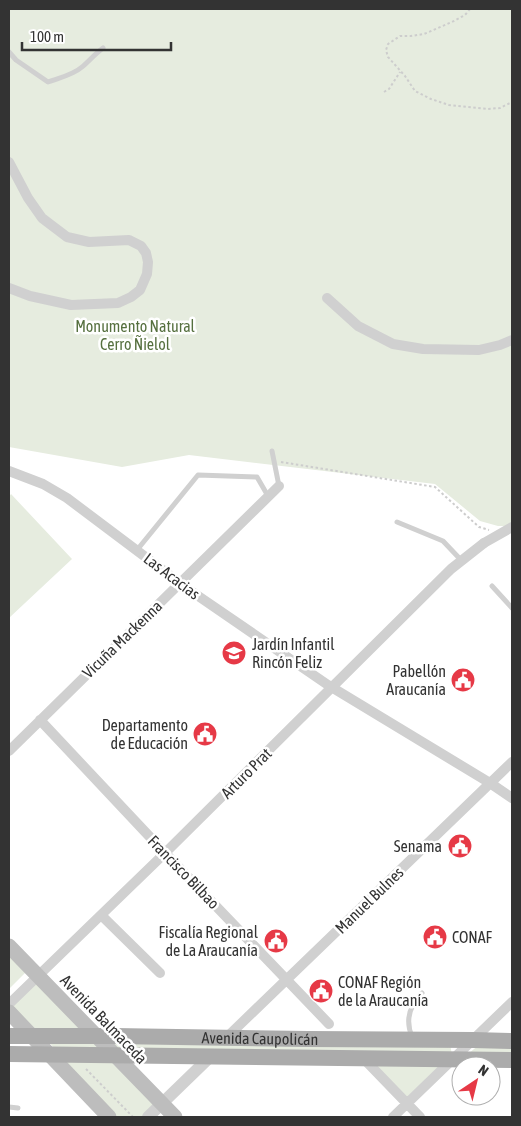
<svg xmlns="http://www.w3.org/2000/svg" width="521" height="1126" font-family="'Asap Condensed',sans-serif">
  <style>
    .green { fill: #e6ecdf }
    .lines { fill: none; stroke-linecap: round; stroke-linejoin: round }
    .path { stroke: #cdcdcd; stroke-width: 2; stroke-dasharray: 2.5 2.5; stroke-linecap: butt }
    .service { stroke: #d0d0d0; stroke-width: 5 }
    .minor { stroke: #d0d0d0; stroke-width: 10 }
    .tertiary { stroke: #d0d0d0; stroke-width: 12 }
    .secondary { stroke: #bdbdbd; stroke-width: 15 }
    .primary { stroke: #ababab; stroke-width: 16 }
    .minor-bridge { stroke: #d0d0d0; stroke-width: 10 }
    .labels { text-anchor: middle; stroke-width: 5; stroke-linejoin: round; paint-order: stroke }
    .park-label { font-size: 16px; fill: #56703f; stroke: #fff }
    .street-label { font-size: 16px; fill: #333; stroke: #fff }
    .poi-label { font-size: 16px; fill: #333; stroke: #fff; text-anchor: end }
  </style>
  <rect width="100%" height="100%" fill="#fff"/>
  <path class="green" d="M9,9H512V526H498L480,521L435,484L189,455L122,467L9,447Z
    M11,494L72,559L9,618V497Z
    M9,951L28,970L9,989Z
    M38,981L87,1032L34,1033L10,1008Z
    M104,1039L450,1043L452,1056L117,1052Z
    M49,1042H95L103,1050L55,1049Z
    M481,1043L512,1044V1056L467,1055Z
    M55,1057L114,1058L155,1104L142,1117H115Z
    M372,1062H444L406,1098Z"/>
  <g class="lines">
    <path class="path" d="M470,9L465,15L452,22L424,34L411,36H400L388,44L386,50L388,57L405,76L415,91L431,99L449,105L488,109L500,108L512,102
      M384,92L389,89L400,72
      M281,462L435,487L479,527L489,530
      M86,1069L133,1117"/>
    <path class="service" d="M9,52L16,60L48,82C59,78 73,75 82,67C89,61 95,54 103,48
      M272,451L279,486
      M397,522L443,541L461,560
      M137,550L198,475L257,477L268,496
      M492,586L512,608
      M412,1037C405,1020 410,1005 422,993
      M9,1107L18,1108"/>
    <path class="minor" d="M9,162L28,198L42,218L67,237L89,242L129,240L141,246L146,253L148,262L147,274L140,290L131,297L118,303L71,305L30,296L9,288
      M327,298L358,326L393,344L423,349L479,350L500,345L512,340
      M9,471L43,484L67,498L188,589L328,685L490,783L512,798
      M40,720L165,853L329,1024
      M9,751L279,486
      M101,915L160,973
      M9,1004L165,853L451,569L484,543
      M226,1038L512,762
      M363,1058L420,1117
      M393,1117L512,1002"/>
    <path class="tertiary" d="M148,1117L212,1055"/>
    <path class="secondary" d="M9,946L175,1117
      M9,1012L109,1117"/>
    <g class="primary">
      <path id="s1" d="M9,1036H114L308,1039L473,1040L512,1041"/>
      <path d="M9,1054L512,1060"/>
    </g>
    <path class="minor-bridge" d="M484,543L512,527"/>
  </g>
  <defs>
    <symbol id="school-disc" viewBox="-11 -11 22 22"><circle r="9.5" fill="#e63946" stroke="#fff"/><path d="M0-5L7-2L0 1L-7-2ZM-4 1L0 2.5L4 1V4Q0 6-4 4Z" fill="#fff"/></symbol>
    <symbol id="civic-disc" viewBox="-11 -11 22 22"><circle r="9.5" fill="#e63946" stroke="#fff"/><path d="M-.6-6.5H3V-4.5H.6V-3L4-1V1h2V6H-6V1h2V-1L-.6-3ZM-1.2 2.5V6h2.4V2.5Z" fill="#fff"/></symbol>
  </defs>
  <g fill-rule="evenodd">
    <use href="#school-disc" x="220" y="639" width="28" height="28"/>
    <use href="#civic-disc" x="449" y="666" width="28" height="28"/>
    <use href="#civic-disc" x="191" y="720" width="28" height="28"/>
    <use href="#civic-disc" x="446" y="832" width="28" height="28"/>
    <use href="#civic-disc" x="421" y="923" width="28" height="28"/>
    <use href="#civic-disc" x="262" y="927" width="28" height="28"/>
    <use href="#civic-disc" x="307" y="977" width="28" height="28"/>
  </g>
  <g class="labels">
    <g class="park-label">
      <text x="135" y="332">Monumento Natural<tspan x="135" dy="18">Cerro Ñielol</tspan></text>
    </g>
    <g class="street-label">
      <text transform="translate(172 576) rotate(37)" y="6">Las Acacias</text>
      <text transform="translate(122 639) rotate(-44)" y="6">Vicuña Mackenna</text>
      <text transform="translate(246 773) rotate(-45)" y="6">Arturo Prat</text>
      <text transform="translate(184 872) rotate(46)" y="6">Francisco Bilbao</text>
      <text transform="translate(369 900) rotate(-44)" y="6">Manuel Bulnes</text>
      <text transform="translate(104 1019) rotate(46)" y="6">Avenida Balmaceda</text>
      <text dy="6" stroke="none"><textPath href="#s1" startOffset="251">Avenida Caupolicán</textPath></text>
    </g>
    <g class="poi-label">
      <text x="252" y="650" text-anchor="start">Jardín Infantil<tspan x="252" dy="18">Rincón Feliz</tspan></text>
      <text x="446" y="677">Pabellón<tspan x="446" dy="18">Araucanía</tspan></text>
      <text x="188" y="731">Departamento<tspan x="188" dy="18">de Educación</tspan></text>
      <text x="442" y="852">Senama</text>
      <text x="258" y="938">Fiscalía Regional<tspan x="258" dy="18">de La Araucanía</tspan></text>
      <text x="452" y="943" text-anchor="start">CONAF</text>
      <text x="338" y="988" text-anchor="start">CONAF Región<tspan x="338" dy="18">de la Araucanía</tspan></text>
    </g>
  </g>
  <rect width="521" height="1126" fill="none" stroke="#333333" stroke-width="20"/>
  <g transform="translate(476 1081) rotate(35)"><circle r="24" fill="#ffffff" stroke="#adadad"/>
  <path d="M0-4L9 19L0 12L-9 19Z" fill="#e63946"/>
  <text y="-8" font-size="14" font-weight="bold" text-anchor="middle" fill="#333333">N</text>
  </g>
  <path d="M22 42v8h149v-8" fill="none" stroke="#333333" stroke-width="2.5"/>
  <text x="30" y="42" font-size="15" fill="#333333" stroke="#ffffff" stroke-width="4" paint-order="stroke">100 m</text>
</svg>
